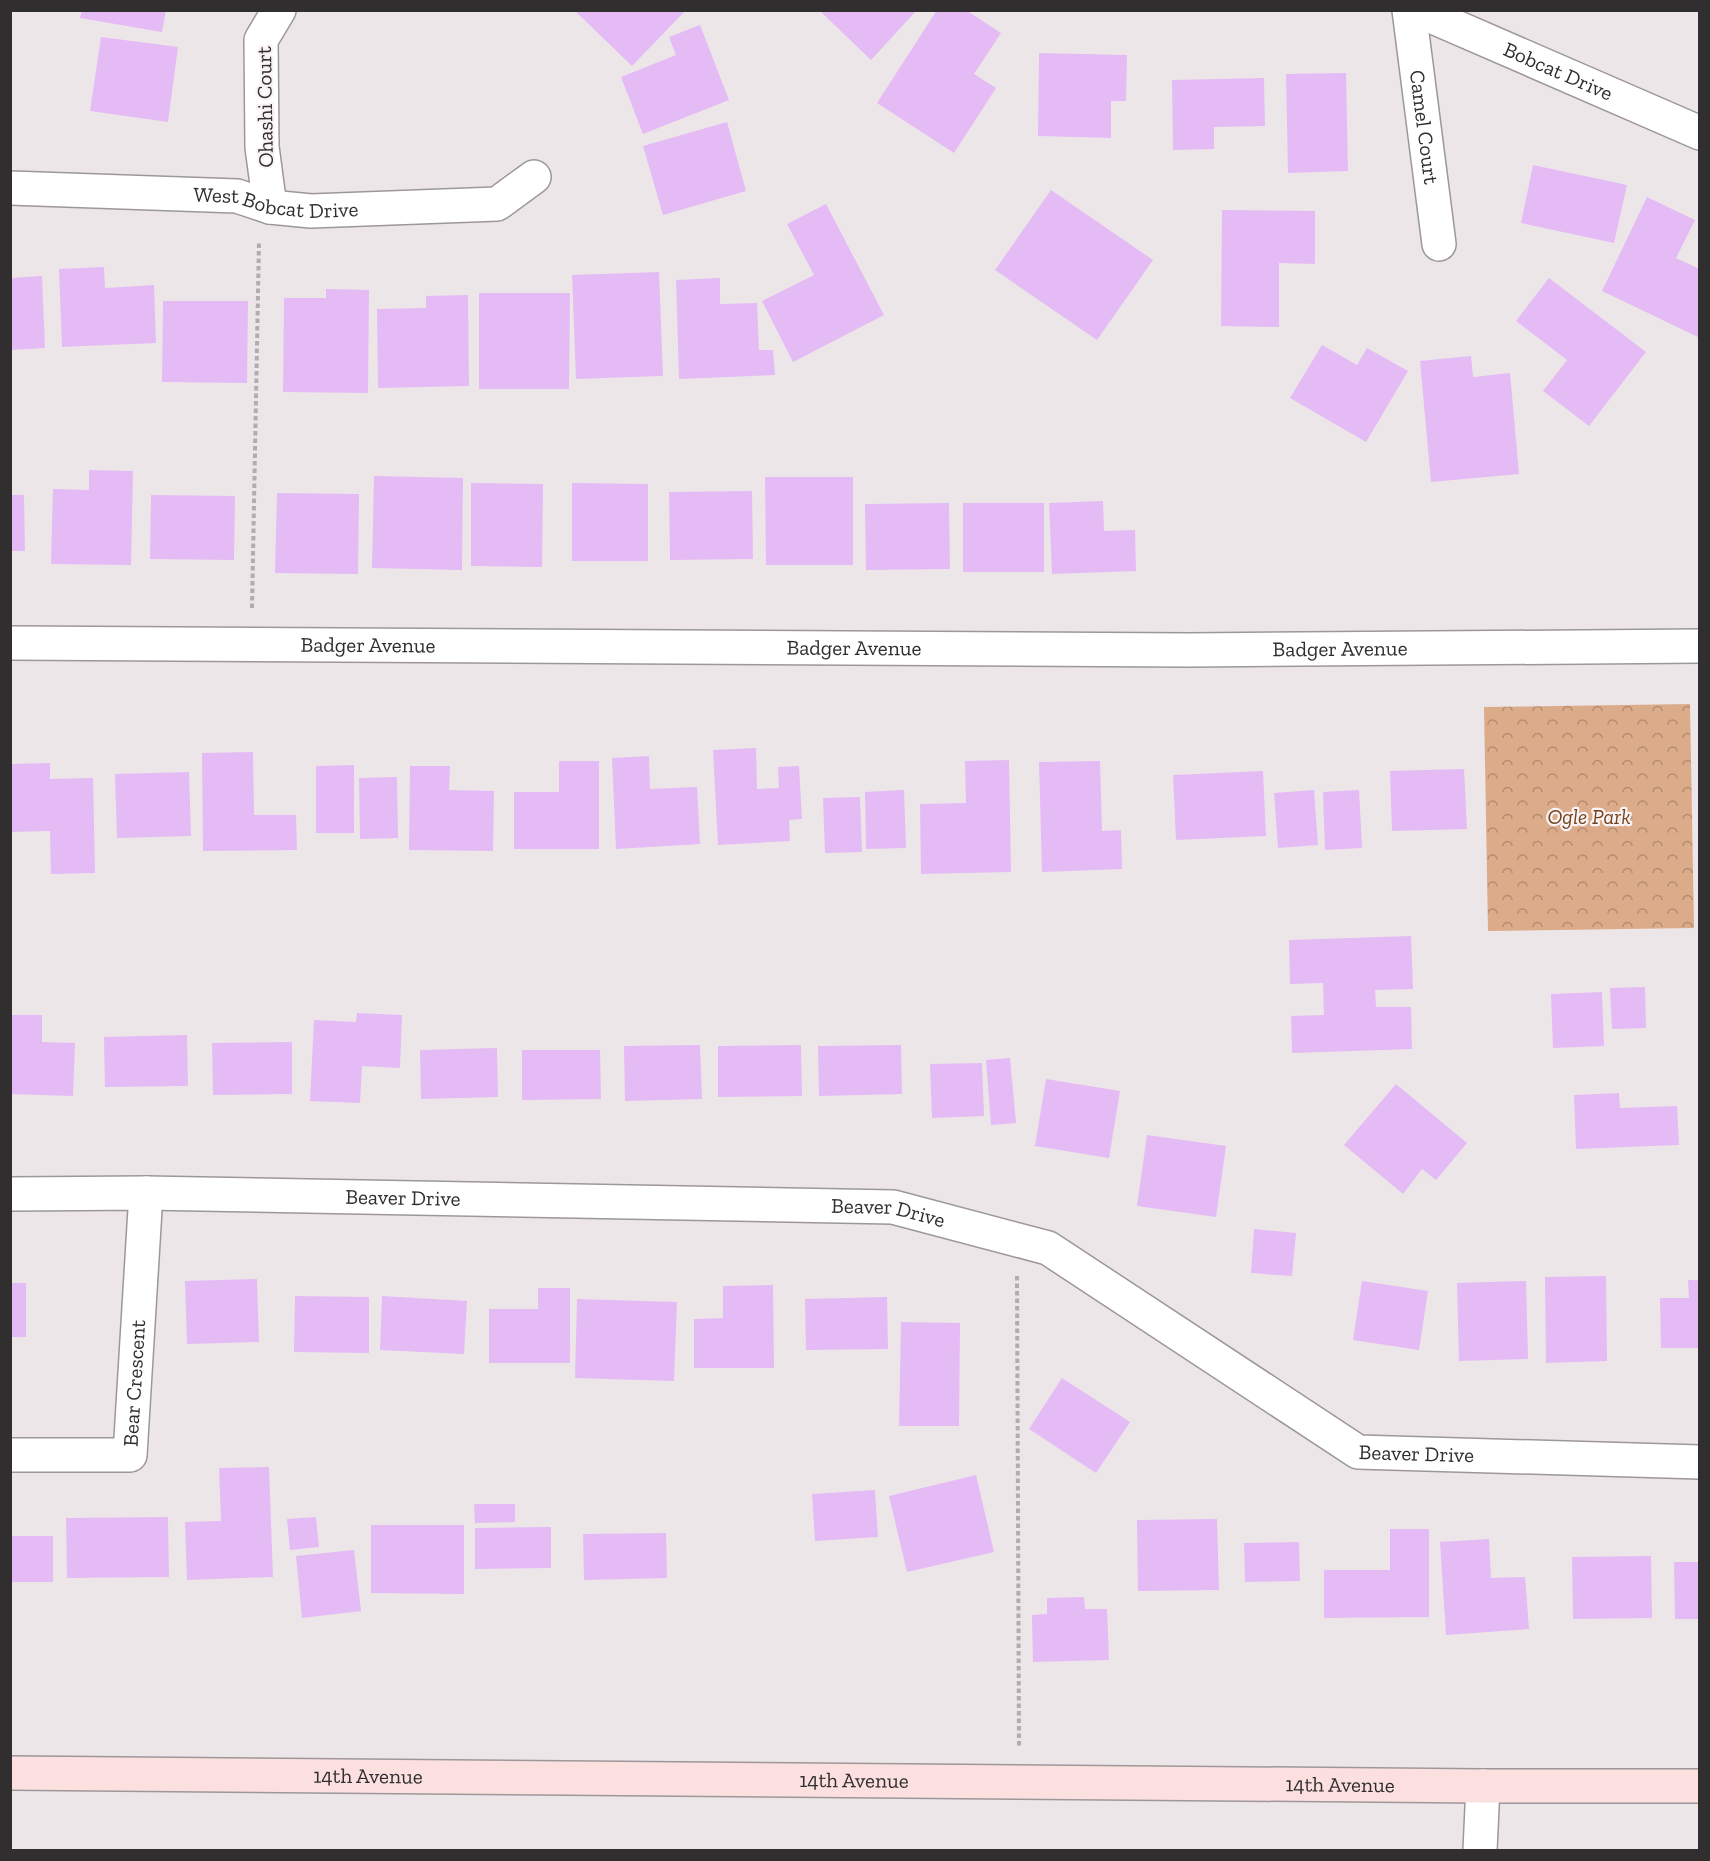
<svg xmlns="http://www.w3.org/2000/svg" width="1710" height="1861" font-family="'Zilla Slab',serif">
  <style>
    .forest { fill: url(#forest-crowns) }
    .building { fill: #e4bbf5 }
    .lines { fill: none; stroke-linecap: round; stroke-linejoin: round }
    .street-casing { stroke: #9d9799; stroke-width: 36 }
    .secondary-casing { stroke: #9d9799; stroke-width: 36 }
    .path { stroke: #b2acaf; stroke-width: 4; stroke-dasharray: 4.5 3; stroke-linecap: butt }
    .street { stroke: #fff; stroke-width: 33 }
    .secondary { stroke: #fbe0df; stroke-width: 33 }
    .labels { text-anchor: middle; stroke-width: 4.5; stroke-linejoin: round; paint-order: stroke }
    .street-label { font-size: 21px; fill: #312e2f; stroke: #faf3f6 }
    .park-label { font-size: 21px; font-style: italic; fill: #74431c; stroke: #faf3f6 }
  </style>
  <defs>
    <pattern id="forest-crowns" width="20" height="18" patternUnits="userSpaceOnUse" patternTransform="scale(1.5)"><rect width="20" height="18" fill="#dcab89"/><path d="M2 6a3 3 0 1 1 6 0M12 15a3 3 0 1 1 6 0" fill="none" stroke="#b38c70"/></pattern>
  </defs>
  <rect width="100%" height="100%" fill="#ede6e9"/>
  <path class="forest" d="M1690,704L1694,928L1488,931L1484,707Z"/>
  <path class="building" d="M82,10H166L162,32L80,18Z
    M574,10H686L632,66Z
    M819,10H917L871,60Z
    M937,10H966L1001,33L974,74L996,88L954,153L877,103Z
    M700,25L729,100L643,134L621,77L676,55L669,37Z
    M101,37L178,47L168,122L90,111Z
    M1039,53L1127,55L1126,101H1111V138L1038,136Z
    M1346,73L1348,171L1288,173L1286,74Z
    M1264,78L1265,126L1214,127V149L1173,150L1172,80Z
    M727,122L746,191L663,215L643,146Z
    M1533,165L1627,185L1614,243L1521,223Z
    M1051,190L1153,260L1097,340L995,270Z
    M1647,197L1695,220L1676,258L1700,269V338L1602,291Z
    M826,204L884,315L793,362L762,301L814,275L787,224Z
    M1222,210L1315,211V264L1279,263V327L1221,326Z
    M104,267L105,288L154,285L156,343L62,347L59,269Z
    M659,272L663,376L576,379L572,275Z
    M42,276L45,348L10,350V278Z
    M720,278V304L757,303L759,350H773L775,375L679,379L676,280Z
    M1549,278L1646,352L1589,426L1543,391L1567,360L1516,321Z
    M326,289L369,290L368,393L283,392L284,298H326Z
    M479,293H570L569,389H479Z
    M468,295L469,386L378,388L377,309L426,308V296Z
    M163,301H248L247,383L162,382Z
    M1322,345L1357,365L1367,348L1408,371L1366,442L1290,398Z
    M1471,356L1473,377L1510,373L1519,474L1431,482L1420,361Z
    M89,470L133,471L131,565L51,564L53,489L89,490Z
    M374,476L463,478L462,570L372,568Z
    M765,477H853V565H766Z
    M471,483L543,484L542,567L471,566Z
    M572,483L648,484V561H572Z
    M752,491L753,559L670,560L669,492Z
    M277,493L359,494L358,574L275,573Z
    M10,495H24L25,551H10Z
    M151,495L235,496L234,560L150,559Z
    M1103,501L1104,531L1135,530L1136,571L1052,574L1049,503Z
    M949,503L950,569L866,570L865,504Z
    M963,503H1044V572H963Z
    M756,748L757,789L779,788L778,767L799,766L802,819L789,820L790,841L718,845L713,750Z
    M253,752L254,815H296L297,850L203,851L202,753Z
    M649,756L650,789L697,787L700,844L616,849L612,758Z
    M1009,760L1011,872L921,874L920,804L966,803L965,761Z
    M559,761H599V849H514V792H559Z
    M1100,761L1102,831L1121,830L1122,869L1042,872L1039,762Z
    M50,763V779L93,778L95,873L51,874L50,831L10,832V764Z
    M354,765V833H316V766Z
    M410,766H450L449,790L494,791L493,851L409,850Z
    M1464,769L1467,829L1392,831L1390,771Z
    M1263,771L1266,836L1176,840L1173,775Z
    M189,772L191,836L117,838L115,774Z
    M397,777L398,838L360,839L359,778Z
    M904,790L906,848L866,849L865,792Z
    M1314,790L1318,845L1278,848L1274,793Z
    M1359,790L1362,848L1325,850L1323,792Z
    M860,797L862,852L825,853L823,798Z
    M1411,936L1413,989L1375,990L1376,1007H1411L1412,1049L1292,1053L1291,1016L1324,1015L1323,983L1290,984L1289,940Z
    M1645,987L1646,1028L1612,1029L1610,988Z
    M1602,992L1604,1046L1553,1048L1551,994Z
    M357,1013L402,1015L400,1068L362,1066L360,1103L310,1101L314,1020L356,1022Z
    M10,1015H42V1042L75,1043L73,1096L10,1094Z
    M187,1035L188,1086L105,1087L104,1037Z
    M292,1042V1094L213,1095L212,1043Z
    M700,1045L702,1099L625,1101L624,1046Z
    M801,1045L802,1096L718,1097V1046Z
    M901,1045L902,1094L819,1096L818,1046Z
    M497,1048L498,1097L421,1099L420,1050Z
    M522,1050H600L601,1099L522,1100Z
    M1010,1058L1016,1123L991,1125L986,1060Z
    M982,1063L984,1116L932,1118L930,1064Z
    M1046,1079L1120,1091L1109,1158L1035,1146Z
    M1396,1084L1467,1143L1436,1180L1422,1169L1403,1194L1344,1145Z
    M1619,1093L1620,1108L1677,1106L1679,1145L1576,1149L1574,1095Z
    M1147,1135L1226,1146L1216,1217L1137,1206Z
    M1254,1229L1296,1233L1292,1276L1251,1273Z
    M1606,1276L1607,1361L1546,1363L1545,1277Z
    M257,1279L259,1342L187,1344L185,1281Z
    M1688,1280H1700V1348H1661L1660,1298H1689Z
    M1362,1281L1428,1291L1419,1350L1353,1340Z
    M1526,1281L1528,1359L1459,1361L1457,1283Z
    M10,1283H26V1337H10Z
    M773,1285L774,1368H694V1319L723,1318V1286Z
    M538,1288H570V1363H489V1309H538Z
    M295,1296L369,1297V1353L294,1352Z
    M382,1296L467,1301L464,1354L380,1350Z
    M887,1297L888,1349L806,1350L805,1299Z
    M577,1299L677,1302L674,1381L575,1378Z
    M901,1322L960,1323L959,1426H899Z
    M1062,1378L1130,1422L1096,1473L1029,1429Z
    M269,1467L273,1577L187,1580L185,1522L221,1521L219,1468Z
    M976,1475L994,1552L907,1572L889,1496Z
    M875,1490L878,1537L815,1541L812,1494Z
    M474,1504H515V1522L475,1523Z
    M168,1517L169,1577L67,1578L66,1518Z
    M316,1517L319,1547L290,1550L287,1519Z
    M1217,1519L1219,1590L1138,1591L1137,1520Z
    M371,1525H464V1594L371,1593Z
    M551,1527V1568L475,1569V1528Z
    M1390,1529H1429V1617L1324,1618V1570H1390Z
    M666,1533L667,1578L584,1580L583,1534Z
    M10,1536H53V1582H10Z
    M1489,1539L1491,1578L1525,1577L1529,1629L1446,1635L1440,1542Z
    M1299,1542L1300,1581L1245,1582L1244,1543Z
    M354,1550L361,1611L302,1618L296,1556Z
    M1651,1556L1652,1618L1573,1619L1572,1557Z
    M1674,1562H1700V1619H1675Z
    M1084,1597L1085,1609H1107L1109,1660L1033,1662L1032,1615L1047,1614V1598Z"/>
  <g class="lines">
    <defs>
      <g id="street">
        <path id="s1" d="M1409,10L1439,244"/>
        <path id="s2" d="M1417,10L1700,133"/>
        <path id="s3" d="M10,188L237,196L270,207L311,211L497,204L534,177"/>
        <path d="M270,207L262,147L261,40L279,10"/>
        <path id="s4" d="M10,643L1189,650L1700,646"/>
        <path id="s5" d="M10,1194L146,1193L893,1207L1048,1248L1358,1452L1700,1462"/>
        <path id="s6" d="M10,1455H130L146,1193"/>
        <path d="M1480,1850L1483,1786"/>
      </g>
      <g id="secondary">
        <path id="s7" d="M10,1773L1483,1786H1700"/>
      </g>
    </defs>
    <use href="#street" class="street-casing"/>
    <use href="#secondary" class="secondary-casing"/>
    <path class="path" d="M252,608L259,241
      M1017,1276L1019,1746"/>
    <use href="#street" class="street"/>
    <use href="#secondary" class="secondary"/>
  </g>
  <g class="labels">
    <g class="street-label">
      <text dy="7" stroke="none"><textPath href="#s2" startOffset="154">Bobcat Drive</textPath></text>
      <text transform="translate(265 107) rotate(-91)" y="7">Ohashi Court</text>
      <text dy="7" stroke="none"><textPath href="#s1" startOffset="118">Camel Court</textPath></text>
      <text dy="7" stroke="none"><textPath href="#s3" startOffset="267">West Bobcat Drive</textPath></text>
      <text dy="7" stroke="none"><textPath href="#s4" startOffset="358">Badger Avenue</textPath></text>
      <text dy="7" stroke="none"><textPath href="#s4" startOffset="844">Badger Avenue</textPath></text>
      <text dy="7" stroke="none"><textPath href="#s4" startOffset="1330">Badger Avenue</textPath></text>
      <text dy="7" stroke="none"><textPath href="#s5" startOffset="393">Beaver Drive</textPath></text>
      <text dy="7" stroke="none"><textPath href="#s5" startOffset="879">Beaver Drive</textPath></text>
      <text dy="7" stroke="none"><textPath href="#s6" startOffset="192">Bear Crescent</textPath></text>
      <text dy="7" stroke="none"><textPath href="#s5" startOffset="1473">Beaver Drive</textPath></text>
      <text dy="7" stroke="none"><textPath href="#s7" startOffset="358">14th Avenue</textPath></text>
      <text dy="7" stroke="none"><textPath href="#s7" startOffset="844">14th Avenue</textPath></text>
      <text dy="7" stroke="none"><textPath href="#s7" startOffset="1330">14th Avenue</textPath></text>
    </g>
    <g class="park-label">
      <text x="1589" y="824">Ogle Park</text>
    </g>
  </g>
  <rect width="1710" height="1861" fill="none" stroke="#312e2f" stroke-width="24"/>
</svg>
